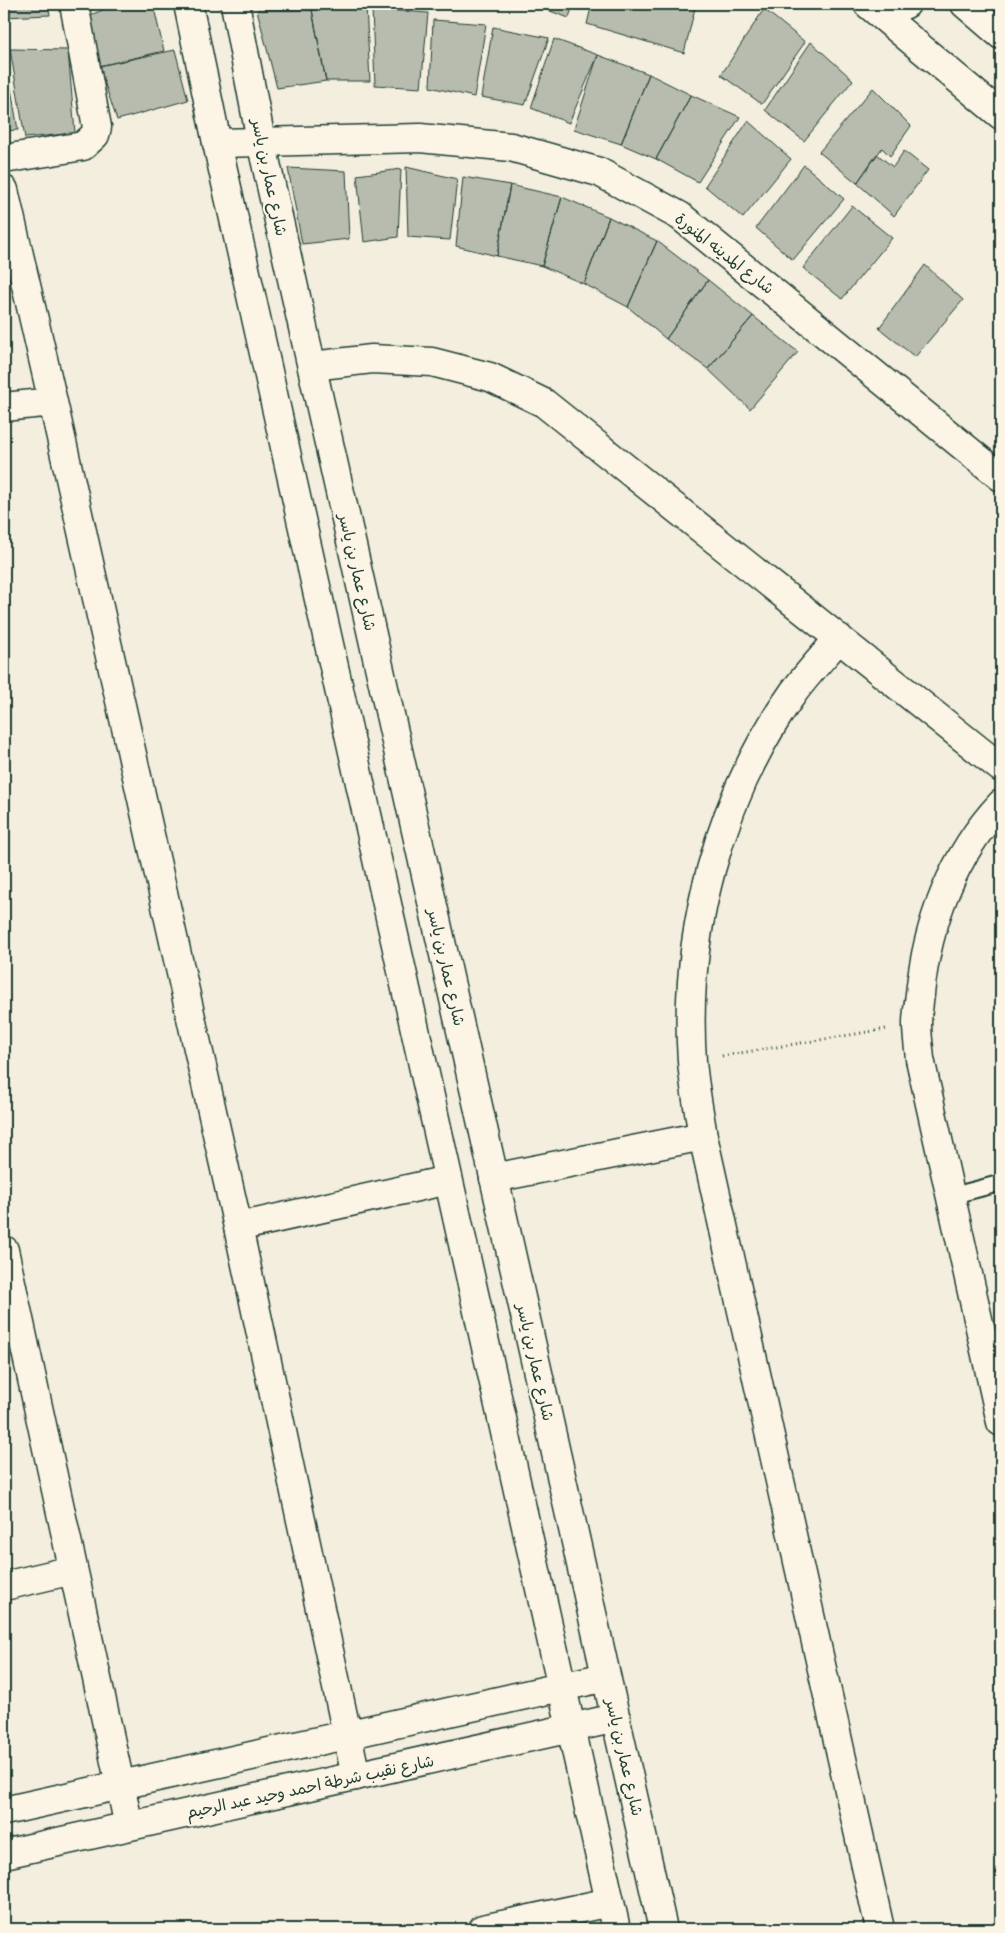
<svg xmlns="http://www.w3.org/2000/svg" width="1005" height="1933" font-family="'Gochi Hand','Playpen Sans Arabic',sans-serif">
  <style>
    .building { fill: #b8bcae; stroke: #1f3d34 }
    .lines { fill: none; stroke-linecap: round; stroke-linejoin: round }
    .service-casing { stroke: #1f3d34; stroke-width: 19 }
    .minor-casing { stroke: #1f3d34; stroke-width: 31 }
    .tertiary-casing { stroke: #1f3d34; stroke-width: 31 }
    .path { stroke: #1f3d34; stroke-width: 3; stroke-dasharray: 1 4; stroke-linecap: butt }
    .service { stroke: #fcf5e5; stroke-width: 15 }
    .minor { stroke: #fcf5e5; stroke-width: 28 }
    .tertiary { stroke: #fcf5e5; stroke-width: 28 }
    .labels { text-anchor: middle; stroke-width: 4; stroke-linejoin: round; paint-order: stroke }
    .street-label { font-size: 16px; fill: #1f3d34; stroke: #fcf5e5 }
  </style>
  <rect width="100%" height="100%" fill="#f3eede"/>
  <filter id="ink" filterUnits="userSpaceOnUse"><feTurbulence type="fractalNoise" baseFrequency=".02" numOctaves="2"/><feDisplacementMap in="SourceGraphic" scale="10" xChannelSelector="R" yChannelSelector="G"/><feConvolveMatrix kernelMatrix="1 2 1 2 8 2 1 2 1" color-interpolation-filters="sRGB"/></filter>
  <g filter="url(#ink)">
    <path class="building" d="M4,4H48L50,15L4,17Z
      M116,4H153L164,51L99,66L84,18Z
      M531,4H573L569,18Z
      M592,4H696L684,53L587,24Z
      M366,6L370,81H326L312,10Z
      M372,9L428,13L421,88L375,85Z
      M764,9L805,42L762,104L721,75Z
      M257,10H312L326,81L277,88Z
      M433,20L486,24L474,97L430,87Z
      M493,27L549,38L525,105L481,97Z
      M554,39L598,55L569,123L531,108Z
      M811,42L853,80L804,141L765,110Z
      M10,49L68,50L75,133L25,138Z
      M175,50L188,100L117,120L99,66Z
      M4,53H5L18,130L4,131Z
      M598,55L649,74L621,144L574,129Z
      M649,74L691,95L656,159L621,144Z
      M873,88L911,126L890,156L882,148L857,183L819,152Z
      M691,95L740,117L698,182L656,159Z
      M748,121L791,159L743,218L705,186Z
      M904,151L928,170L894,216L857,183L877,154L893,167Z
      M804,165L844,199L793,260L756,228Z
      M406,167L457,179L450,240L408,237Z
      M288,168L346,171L349,239L302,244Z
      M401,169L398,237L364,242L357,175Z
      M463,177L510,185L497,256L456,246Z
      M510,185L562,197L542,266L497,256Z
      M562,197L609,217L584,284L542,266Z
      M852,206L892,238L842,299L803,268Z
      M609,217L657,241L628,307L584,284Z
      M657,241L708,280L666,339L628,307Z
      M925,265L963,300L915,357L879,328Z
      M708,280L753,316L708,369L666,339Z
      M753,316L798,352L750,409L708,369Z"/>
    <g class="lines">
      <defs>
        <path id="service" d="M951,1196L1001,1183"/>
        <path id="minor" d="M217,143L420,138L511,147L599,172L680,216L1001,477
          M4,159L83,146L95,135L97,127L74,4
          M4,190L53,402L238,1227L356,1776
          M312,366L372,359L432,362L490,377L544,403L1001,768
          M4,407L53,402
          M839,638C824,656 807,674 793,693C719,798 683,933 692,1061C694,1086 699,1111 703,1136L880,1929
          M1001,804C953,855 927,924 920,994C919,1004 917,1014 917,1024C917,1036 919,1047 920,1059L1001,1422
          M494,1178L703,1136
          M238,1227L448,1180
          M4,1250L129,1826
          M4,1586L73,1570
          M483,1929L610,1902"/>
        <path id="tertiary" d="M188,4L217,143L616,1929
          M235,4L261,141L663,1929
          M868,4L1001,115
          M965,4L1001,35
          M878,11H890L906,4
          M4,1811L606,1677
          M4,1854L616,1718"/>
      </defs>
      <use href="#service" class="service-casing"/>
      <use href="#minor" class="minor-casing"/>
      <use href="#tertiary" class="tertiary-casing"/>
      <path class="path" d="M722,1056L886,1029"/>
      <use href="#service" class="service"/>
      <use href="#minor" class="minor"/>
      <use href="#tertiary" class="tertiary"/>
    </g>
  </g>
  <g class="labels">
    <g class="street-label">
      <text transform="translate(270 177) rotate(78)" y="6">شارع عمار بن ياسر</text>
      <text transform="translate(725 253) rotate(38)" y="6">شارع المدينه المنورة</text>
      <text transform="translate(358 572) rotate(77)" y="6">شارع عمار بن ياسر</text>
      <text transform="translate(447 967) rotate(77)" y="6">شارع عمار بن ياسر</text>
      <text transform="translate(536 1362) rotate(77)" y="6">شارع عمار بن ياسر</text>
      <text transform="translate(625 1757) rotate(77)" y="6">شارع عمار بن ياسر</text>
      <text transform="translate(310 1786) rotate(-12)" y="6">شارع نقيب شرطة احمد وحيد عبد الرحيم</text>
    </g>
  </g>
  <rect width="1005" height="1933" fill="none" stroke="#fcf5e5" stroke-width="20"/>
  <rect x="10" y="10" width="985" height="1913" fill="none" stroke="#1f3d34" stroke-width="2" filter="url(#ink)"/>
</svg>
